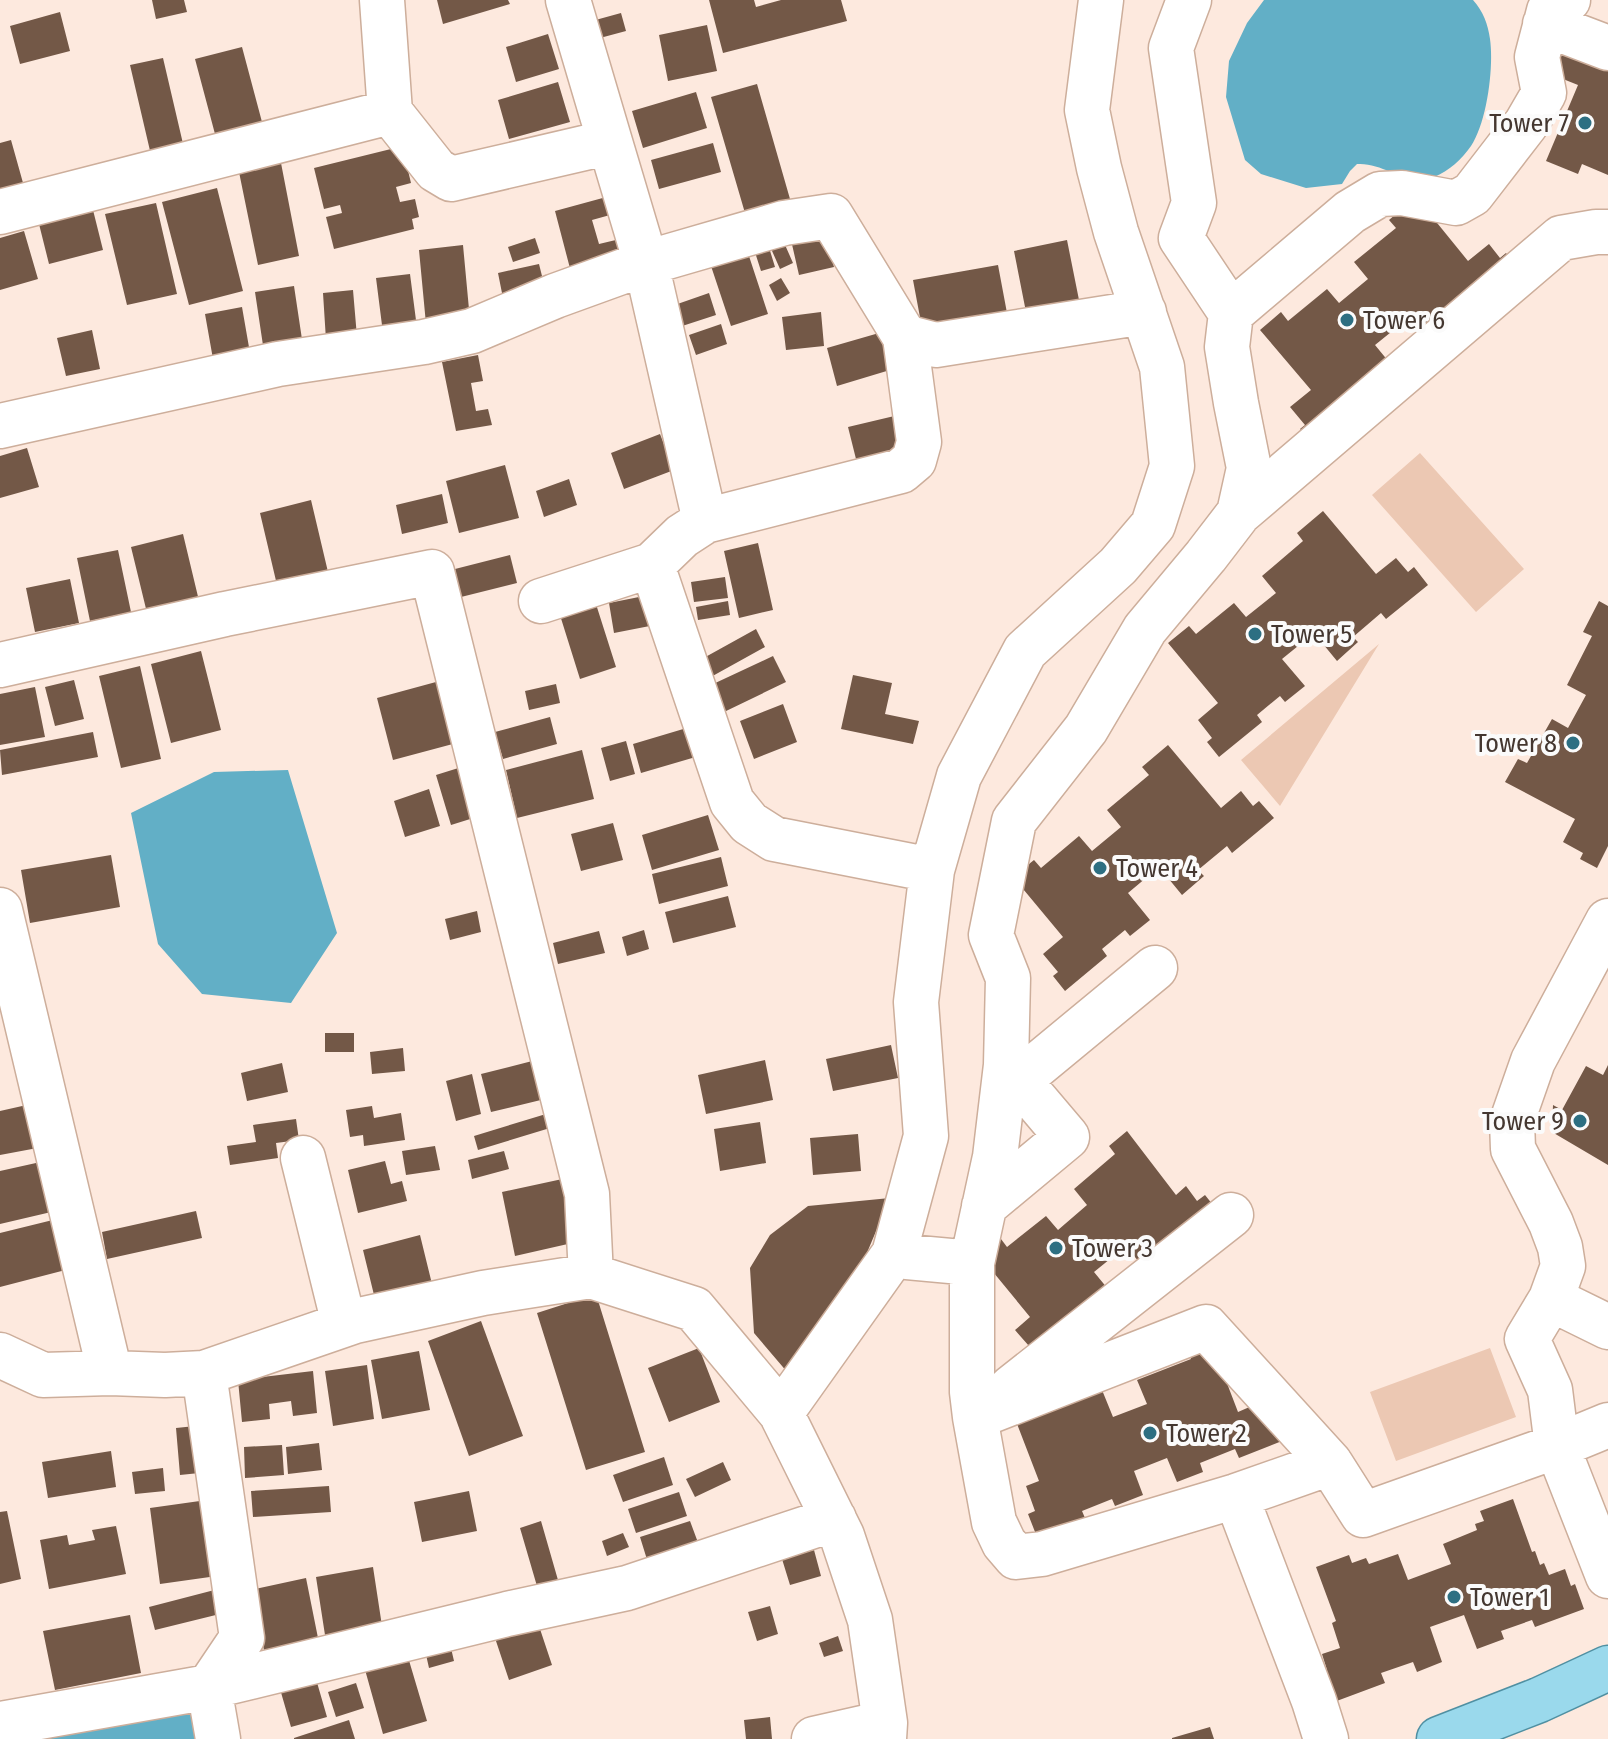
<svg xmlns="http://www.w3.org/2000/svg" width="1608" height="1739" font-family="'Fira Sans Condensed',sans-serif">
  <style>
    .green { fill: #ecc8b3 }
    .water { fill: #62afc6 }
    .building { fill: #735847 }
    .lines { fill: none; stroke-linecap: round; stroke-linejoin: round }
    .minor-casing { stroke: #cdae9b; stroke-width: 47 }
    .major-casing { stroke: #5090a2; stroke-width: 47 }
    .minor { stroke: #fff; stroke-width: 44 }
    .major { stroke: #9ad9ec; stroke-width: 44 }
    .poi-dot { fill: #2d6f82; stroke: #fbfbfb; stroke-width: 3 }
    .labels { text-anchor: middle; stroke-width: 8; stroke-linejoin: round; paint-order: stroke }
    .poi-label { font-size: 26px; fill: #443730; stroke: #fbfbfb; text-anchor: start }
  </style>
  <rect width="100%" height="100%" fill="#fde9de"/>
  <path class="green" d="M1420,453L1524,569L1476,612L1372,495Z
    M1379,644L1280,806L1241,760Z
    M1490,1348L1516,1417L1396,1461L1370,1392Z"/>
  <path class="water" d="M1264,0H1473C1483,11 1488,24 1490,39C1494,67 1487,122 1471,146C1462,159 1449,171 1434,177C1406,187 1384,162 1357,164L1350,171L1342,184L1306,188L1261,174L1245,160L1226,97L1229,61L1247,23Z
    M288,770L337,933L291,1003L202,994L158,944L131,813L214,772Z
    M205,1708L224,1739H27Z"/>
  <path class="building" d="M152,0H184L187,12L156,19Z
    M437,0H508L510,4L443,24Z
    M709,0H754L756,7L781,0H841L847,21L723,53Z
    M60,12L70,51L20,64L10,26Z
    M621,13L626,31L585,42L581,24Z
    M707,25L717,71L668,81L659,35Z
    M548,34L559,69L516,82L506,47Z
    M1562,34L1608,52V175L1582,164L1578,174L1546,161L1578,85L1553,75L1560,58L1554,55Z
    M242,47L262,122L215,134L195,59Z
    M163,58L184,148L151,155L130,65Z
    M558,82L570,122L509,139L498,100Z
    M757,84L790,199L745,213L711,97Z
    M696,92L707,128L643,148L632,111Z
    M11,140L25,190L0,198V143Z
    M713,143L721,172L659,189L651,160Z
    M395,148L404,154L411,183L396,187L400,202L415,199L419,217L412,219L414,229L334,249L326,217L342,213L340,205L324,209L314,168Z
    M281,163L299,256L258,265L239,172Z
    M217,188L243,291L189,305L162,202Z
    M621,193L610,215L592,220L599,244L620,239L638,258L572,276L555,211Z
    M1416,197L1468,261L1489,244L1500,258L1506,253L1521,271L1429,347L1406,320L1375,345L1398,373L1312,444L1300,429L1305,425L1290,407L1311,390L1260,330L1281,312L1288,321L1327,289L1339,303L1368,279L1354,262L1396,228L1389,220Z
    M156,203L177,294L127,305L105,214Z
    M92,206L103,250L49,264L38,220Z
    M24,231L38,279L0,290V238Z
    M825,232L834,267L799,275L791,240Z
    M535,238L540,253L513,262L508,247Z
    M782,238L793,263L780,269L769,244Z
    M1067,240L1079,300L1026,312L1014,251Z
    M767,241L775,267L761,271L753,246Z
    M463,245L470,320L426,324L419,250Z
    M747,250L768,314L731,326L710,263Z
    M539,264L545,288L503,298L498,273Z
    M998,265L1007,313L922,328L913,280Z
    M410,274L417,328L383,333L376,278Z
    M781,278L790,293L777,301L769,285Z
    M294,286L303,346L264,352L255,292Z
    M353,290L357,337L326,340L323,293Z
    M709,293L716,315L673,329L666,308Z
    M242,307L250,353L213,359L205,314Z
    M821,312L824,346L786,350L782,317Z
    M721,324L727,344L696,355L689,335Z
    M92,330L100,369L66,376L57,338Z
    M879,333L890,370L837,386L827,348Z
    M478,355L483,381L471,383L476,411L488,409L492,425L456,431L442,362Z
    M907,413L914,446L856,459L848,427Z
    M660,434L674,470L624,489L611,453Z
    M27,448L39,487L0,498V456Z
    M505,465L519,518L459,533L446,481Z
    M569,479L577,505L544,517L536,491Z
    M442,494L448,523L402,534L396,505Z
    M311,500L328,572L277,585L260,513Z
    M1323,511L1376,574L1396,558L1408,572L1414,567L1428,585L1386,619L1381,613L1353,637L1358,642L1337,661L1314,633L1282,659L1305,686L1285,702L1280,696L1257,715L1262,722L1219,757L1207,742L1212,738L1198,720L1218,703L1168,643L1189,626L1196,634L1234,603L1246,617L1276,593L1262,576L1303,541L1297,533Z
    M183,534L200,605L148,617L131,547Z
    M758,543L773,610L739,618L724,551Z
    M118,550L131,612L90,621L77,558Z
    M510,555L517,583L461,597L455,569Z
    M725,577L728,598L694,602L691,582Z
    M70,579L79,623L35,632L26,588Z
    M654,594L660,624L614,633L609,603Z
    M595,601L616,667L580,679L559,612Z
    M728,601L730,615L698,620L696,607Z
    M1599,601L1608,606V846L1597,868L1580,859L1583,853L1563,842L1575,819L1505,782L1518,759L1527,763L1552,719L1568,728L1586,695L1567,685L1592,636L1583,632Z
    M756,629L765,647L709,678L700,660Z
    M201,651L221,730L171,743L151,664Z
    M773,656L786,682L724,712L711,685Z
    M140,666L161,759L121,768L99,676Z
    M853,675L892,683L885,714L919,721L913,744L841,729Z
    M447,679L464,741L393,760L377,698Z
    M74,680L84,719L55,726L45,687Z
    M556,684L560,703L529,710L525,691Z
    M35,687L45,737L0,745V694Z
    M783,704L797,742L754,759L740,721Z
    M550,717L557,744L503,759L495,732Z
    M690,727L699,756L641,773L633,744Z
    M93,732L98,757L2,775L0,750Z
    M626,741L635,774L610,781L601,748Z
    M1168,745L1221,808L1241,791L1253,806L1259,801L1274,818L1232,853L1227,846L1198,870L1204,876L1182,895L1159,867L1128,893L1150,920L1130,936L1125,930L1102,949L1107,956L1065,991L1053,976L1058,972L1043,954L1063,937L1013,877L1034,860L1041,868L1079,836L1092,851L1121,827L1107,810L1149,775L1142,767Z
    M582,750L594,799L517,818L506,770Z
    M468,765L483,815L451,825L436,775Z
    M429,789L440,826L405,837L394,801Z
    M708,815L719,850L652,870L642,835Z
    M613,823L623,860L581,871L571,834Z
    M111,855L120,907L30,923L21,870Z
    M721,857L728,886L659,904L652,874Z
    M728,896L736,927L673,943L665,912Z
    M477,911L481,932L450,940L445,919Z
    M644,930L649,949L627,956L622,937Z
    M599,931L605,953L558,964L553,943Z
    M325,1033H354V1052H325Z
    M891,1045L898,1078L833,1091L826,1059Z
    M403,1048L405,1071L372,1074L370,1052Z
    M540,1059L549,1098L491,1112L481,1074Z
    M765,1060L773,1100L706,1114L698,1075Z
    M282,1063L288,1092L247,1101L241,1073Z
    M1608,1065V1165L1552,1132L1553,1105L1562,1110L1586,1066L1603,1075Z
    M472,1074L481,1114L456,1121L446,1081Z
    M40,1102L48,1146L0,1155V1111Z
    M372,1106L374,1118L401,1113L405,1140L364,1146L363,1135L350,1137L346,1110Z
    M546,1114L550,1128L478,1150L474,1136Z
    M296,1119L299,1140L276,1143L278,1158L230,1165L227,1146L256,1142L253,1125Z
    M760,1122L766,1163L720,1171L714,1129Z
    M1127,1131L1176,1195L1186,1186L1197,1201L1205,1195L1221,1215L1148,1273L1126,1246L1094,1272L1117,1300L1036,1365L1022,1350L1029,1346L1015,1330L1030,1317L980,1256L1001,1239L1007,1247L1046,1216L1058,1230L1087,1205L1074,1189L1115,1154L1109,1146Z
    M858,1134L861,1171L813,1175L810,1138Z
    M435,1146L440,1170L406,1175L402,1151Z
    M504,1151L509,1169L472,1179L468,1160Z
    M54,1159L64,1209L0,1224V1171Z
    M385,1161L391,1184L402,1181L407,1201L358,1213L348,1170Z
    M567,1178L581,1241L515,1256L502,1192Z
    M890,1198L853,1286L788,1373L754,1333L750,1268L770,1235L808,1206Z
    M196,1211L202,1238L107,1259L102,1232Z
    M65,1217L77,1267L0,1287V1233Z
    M420,1235L432,1284L375,1299L363,1250Z
    M596,1294L645,1452L586,1470L537,1313Z
    M481,1321L523,1436L469,1456L428,1341Z
    M1210,1339L1238,1412L1261,1402L1282,1441L1239,1458L1235,1449L1200,1463L1203,1472L1177,1482L1167,1458L1134,1471L1143,1495L1115,1506L1112,1499L1082,1511L1085,1518L1037,1537L1028,1514L1035,1511L1026,1486L1039,1481L1014,1416L1102,1390L1113,1417L1147,1404L1137,1380L1191,1359L1186,1348Z
    M699,1348L720,1402L669,1422L648,1368Z
    M419,1351L430,1410L382,1419L371,1360Z
    M367,1365L374,1419L333,1426L325,1371Z
    M313,1371L317,1413L293,1416L291,1401L269,1404L270,1419L242,1422L238,1380Z
    M205,1425L209,1472L180,1475L176,1428Z
    M319,1443L322,1470L288,1474L286,1447Z
    M282,1445L284,1475L245,1478L244,1447Z
    M111,1451L116,1487L48,1498L42,1462Z
    M664,1457L673,1485L623,1502L613,1475Z
    M723,1462L731,1480L695,1497L686,1479Z
    M163,1468L165,1491L135,1494L132,1472Z
    M329,1486L331,1512L253,1517L251,1491Z
    M469,1491L477,1531L422,1542L414,1502Z
    M679,1492L687,1516L636,1533L628,1509Z
    M214,1499L224,1575L160,1584L150,1508Z
    M1513,1499L1532,1552L1535,1551L1540,1565L1544,1563L1549,1575L1565,1569L1571,1586L1575,1584L1584,1609L1535,1627L1532,1620L1501,1631L1504,1639L1477,1649L1464,1615L1430,1627L1442,1662L1417,1672L1413,1662L1381,1673L1385,1683L1334,1702L1322,1672L1327,1670L1322,1654L1340,1648L1332,1623L1336,1621L1316,1567L1349,1555L1352,1563L1366,1558L1369,1564L1398,1554L1408,1580L1451,1564L1443,1544L1477,1530L1475,1524L1484,1521L1480,1511Z
    M7,1511L21,1579L0,1584V1512Z
    M541,1521L560,1587L539,1593L520,1528Z
    M690,1521L700,1548L649,1566L640,1537Z
    M116,1526L126,1574L49,1589L40,1540L67,1535L69,1545L95,1540L92,1530Z
    M623,1533L629,1547L607,1556L602,1541Z
    M814,1550L821,1576L790,1585L782,1559Z
    M373,1567L382,1626L325,1635L316,1577Z
    M306,1578L318,1638L264,1650L251,1590Z
    M226,1587L232,1611L155,1630L149,1607Z
    M770,1606L778,1634L757,1641L748,1612Z
    M130,1615L141,1673L55,1690L43,1631Z
    M537,1620L552,1665L509,1680L494,1635Z
    M447,1631L454,1661L429,1668L422,1637Z
    M838,1636L843,1651L824,1657L819,1643Z
    M405,1647L427,1721L383,1734L362,1659Z
    M316,1679L327,1717L291,1727L280,1689Z
    M356,1683L364,1708L336,1717L328,1692Z
    M770,1717L772,1739H746L744,1720Z
    M349,1720L355,1739H294V1738Z
    M1210,1727L1214,1739H1172V1738Z"/>
  <g class="lines">
    <defs>
      <path id="minor" d="M382,0L390,112L436,170L451,179L610,142L646,263L784,223L831,216L905,337L936,345L1144,312
        M568,0L610,142
        M1189,0L1171,48L1194,203L1181,238L1231,313
        M1545,24L1608,48
        M0,212L390,112
        M0,426L278,364L424,342L472,331L555,296L646,263L705,521
        M1239,513L1249,468L1236,403L1227,347L1231,313L1350,212L1380,194L1402,193L1456,203L1472,194L1526,124L1544,93L1537,57L1549,11L1568,0
        M652,565L732,802L749,823L774,839L932,870
        M541,601L652,565L682,536L705,521L901,471L914,460L919,442L905,337
        M0,665L225,614L432,572L587,1194L591,1276
        M0,910L110,1373
        M1608,921L1533,1061L1512,1121L1513,1149L1551,1223L1560,1247L1563,1266L1551,1299L1527,1339L1550,1390L1557,1446L1608,1576
        M1018,1081L1155,968
        M303,1158L344,1324
        M984,1206L1067,1137L1006,1065
        M894,1254L907,1257L972,1263V1392L975,1417L994,1522L1004,1543L1016,1557L1042,1554L1236,1496L1330,1463L1363,1515L1557,1446L1608,1425
        M972,1263L995,1157L1006,1065L1008,978L991,935L1014,821L1086,729L1145,629L1206,556L1239,513L1561,238L1596,232H1608
        M1551,1299L1608,1327
        M0,1355L43,1375L110,1373L165,1375L204,1373L355,1321L483,1293L591,1276L694,1309L781,1413L842,1536L870,1620L885,1723L884,1739
        M204,1373L242,1638L209,1687L507,1614L627,1588L834,1519
        M1011,1388L1231,1215
        M781,1413L894,1254L926,1136L916,1002L932,870L959,776L1025,651L1118,566L1153,525L1172,466L1162,367L1116,232L1099,168L1087,110L1101,0
        M975,1417L1206,1327L1330,1463
        M1236,1496L1314,1701L1326,1739
        M0,1724L209,1687L218,1739
        M814,1739L885,1723"/>
      <path id="major" d="M1439,1739L1539,1700L1608,1668"/>
    </defs>
    <use href="#minor" class="minor-casing"/>
    <use href="#major" class="major-casing"/>
    <use href="#minor" class="minor"/>
    <use href="#major" class="major"/>
  </g>
  <g class="poi-dot">
    <circle cx="1585" cy="123" r="8"/>
    <circle cx="1347" cy="320" r="8"/>
    <circle cx="1255" cy="634" r="8"/>
    <circle cx="1573" cy="743" r="8"/>
    <circle cx="1100" cy="868" r="8"/>
    <circle cx="1580" cy="1121" r="8"/>
    <circle cx="1056" cy="1248" r="8"/>
    <circle cx="1150" cy="1433" r="8"/>
    <circle cx="1454" cy="1597" r="8"/>
  </g>
  <g class="labels">
    <g class="poi-label">
      <text x="1569" y="132" text-anchor="end">Tower 7</text>
      <text x="1363" y="329">Tower 6</text>
      <text x="1271" y="643">Tower 5</text>
      <text x="1557" y="752" text-anchor="end">Tower 8</text>
      <text x="1116" y="877">Tower 4</text>
      <text x="1564" y="1130" text-anchor="end">Tower 9</text>
      <text x="1072" y="1257">Tower 3</text>
      <text x="1166" y="1442">Tower 2</text>
      <text x="1470" y="1606">Tower 1</text>
    </g>
  </g>
</svg>
